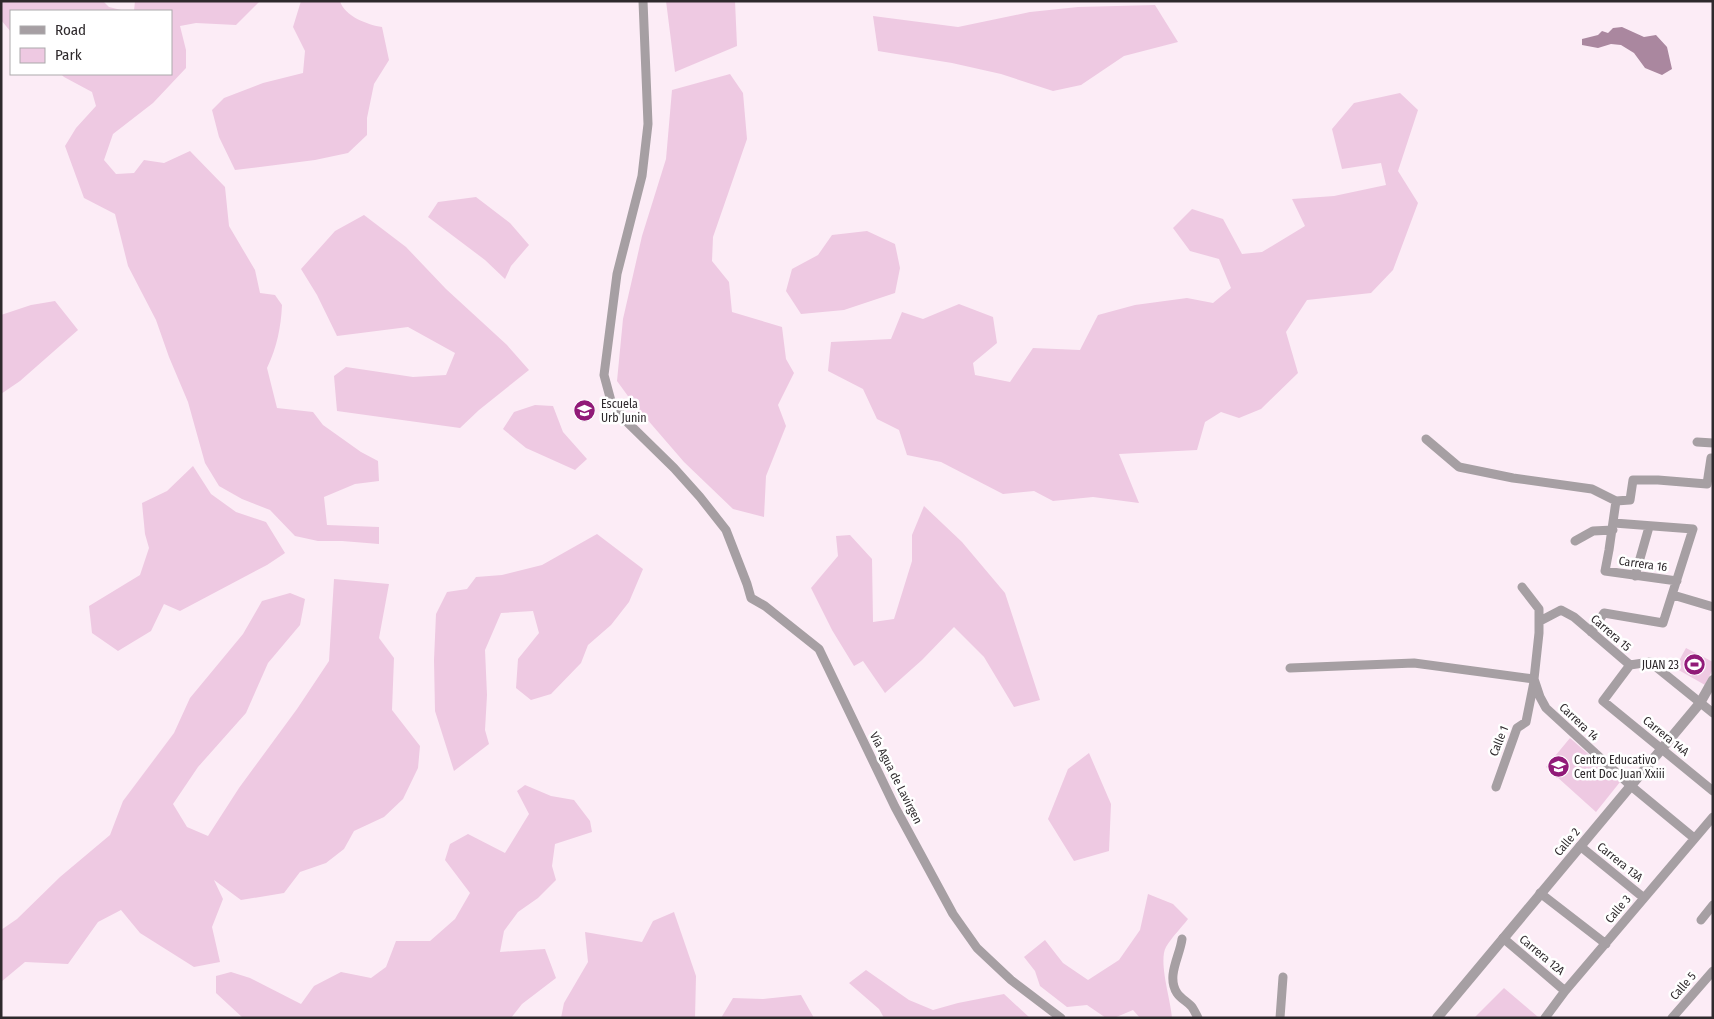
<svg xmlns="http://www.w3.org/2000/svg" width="1714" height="1019" font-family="'Fira Sans Condensed',sans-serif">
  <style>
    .green { fill: #eec9e2 }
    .water { fill: #aa879f }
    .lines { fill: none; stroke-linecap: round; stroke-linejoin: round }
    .minor { stroke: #a69fa3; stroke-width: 9 }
    .tertiary { stroke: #a69fa3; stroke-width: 10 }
    .labels { text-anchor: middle; stroke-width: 5; stroke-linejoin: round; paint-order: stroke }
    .poi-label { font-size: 12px; fill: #2e292c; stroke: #fff; text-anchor: start }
    .street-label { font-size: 12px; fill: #2e292c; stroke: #fff }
  </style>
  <rect width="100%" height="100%" fill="#fcecf6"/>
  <path class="green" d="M1,1H103L109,7L125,11H11V32L1,20Z
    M135,1H260L236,25L196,23L180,26L186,50V68L153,103L113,134L104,160L116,174L134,173L144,160L164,163L190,151L225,187L229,226L255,270L260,293L275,295L282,305C281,327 277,347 267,368L277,408L313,412L323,425L361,452L378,461L379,481L355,484L324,497L327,525L379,527V544L342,541H318L295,536L270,510L242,499L219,486L205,463L188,402L169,357L156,320L128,266L115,214L84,198L65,146L76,128L96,106L92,92L64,77L61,74H171V11H134Z
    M301,1H340C344,16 368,25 382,27L389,60L374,84L367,118V135L348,153L315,160L235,170L219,137L212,110L224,98L263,83L303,73L305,51L293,27Z
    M666,1H735L737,46L675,72Z
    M1155,5L1178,42L1124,56L1081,85L1053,91L1001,74L952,63L878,51L873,16L958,27L1030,12L1078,7Z
    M730,74L743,93L747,139L713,237L712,261L729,282L732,312L782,327L786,359L794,373L778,405L786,426L766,476L764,517L733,509L684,462L633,403L617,381L623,319L642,236L666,159L672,90Z
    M1400,93L1418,110L1398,171L1418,203L1393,270L1371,293L1307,300L1286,332L1298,373L1261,409L1239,418L1221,412L1205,422L1197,450L1119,454L1139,503L1093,497L1053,501L1034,491L1003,494L941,462L907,455L899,430L877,419L863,389L828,371L831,342L891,339L902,312L923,319L959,304L993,317L997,343L973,363L975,375L1010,382L1033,348L1080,350L1098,315L1135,305L1187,298L1213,303L1231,288L1219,259L1190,251L1173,228L1192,209L1223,219L1242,254L1262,252L1305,226L1292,199L1334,196L1386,185L1381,163L1342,169L1332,129L1354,103Z
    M476,197L510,223L529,245L511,266L505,279L485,260L428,217L438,202Z
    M364,215L406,247L446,289L507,345L529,370L479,410L460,428L337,411L334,376L346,367L413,377L446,375L455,353L408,327L337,336L317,295L301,269L335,231Z
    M867,231L895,244L900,268L895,293L844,310L801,314L786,291L792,269L818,255L832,235Z
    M55,301L78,330L20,381L1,394V315L31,305Z
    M535,405L553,406L563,432L587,459L575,470L526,448L503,429L514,412Z
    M193,466L211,494L236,512L266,522L285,553L267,565L180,611L164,604L151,631L118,651L92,633L89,606L140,575L149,548L145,534L142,503L167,491Z
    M924,506L962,542L1005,593L1040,700L1014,707L984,657L954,627L922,660L885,693L863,661L854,666L832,630L811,588L838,556L836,536L850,535L872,559L873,622L894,619L912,561V535Z
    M597,534L643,569L629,602L611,625L588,645L581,663L551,694L531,700L516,688L518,659L539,633L533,611L501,613L485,650L487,695L485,730L489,744L454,771L435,711L434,660L436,614L447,592L467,589L476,577L502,575L542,565Z
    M334,579L389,584L379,638L394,658L392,710L420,746L418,768L403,799L384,817L354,831L344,849L326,863L300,872L284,893L241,900L214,880L223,899L212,927L220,962L194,967L140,933L121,910L98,922L68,964L25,962L1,982V930L17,919L60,877L110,835L123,801L174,733L190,698L243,634L262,601L290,593L305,599L300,625L268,663L246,713L198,767L173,804L187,827L208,836L239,788L297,709L329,661Z
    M1686,648L1713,662V669L1705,685L1675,668Z
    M1570,738L1620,782L1596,812L1546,767Z
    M1089,753L1111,804L1109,851L1074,861L1048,819L1068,769Z
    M525,785L551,796L574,800L590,821L592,832L555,844L552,866L556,880L538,898L518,912L504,931L500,952L545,949L556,978L522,1004L511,1018H243L216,993V976L231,972L250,978L301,1004L314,986L341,972L371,978L386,967L396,941H430L455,919L470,893L445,860L450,844L468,834L505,853L529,814L517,791Z
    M1148,894L1173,904L1188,919C1181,928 1172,937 1166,947C1158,962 1171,1000 1172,1018H1140L1133,1010L1114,1018H1106L1087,1005L1067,1007L1040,986L1035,971L1024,957L1045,940L1063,963L1088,980L1119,960L1140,930Z
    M674,912L696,976L695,1018H561L564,1003L588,962L585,932L642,942L653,921Z
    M866,970L909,1000L933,1010L958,1003L1004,994L1030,1018H884L879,1009L849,983Z
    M1504,988L1538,1017V1018H1474Z
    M801,995L814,1018H721L733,998L763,999Z"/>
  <path class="water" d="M1622,27L1644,37L1656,35L1667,47L1672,69L1662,75L1645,68L1634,53L1621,45L1611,44L1598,48L1582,45V39L1598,35L1602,31L1608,33L1613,28Z"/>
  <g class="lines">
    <path class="minor" d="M643,1L648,124L642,176L617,274L604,375L611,401L625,420L674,468L700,497L726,530L747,584L751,598L765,606L819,649L895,807L953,914L977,948L1011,980L1061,1018
      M1426,439L1459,467L1513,478L1592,489L1616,501L1630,500L1633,480H1658L1707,484L1711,458H1713
      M1697,442L1713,443
      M1616,501L1609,550L1605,571L1677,581
      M1575,541L1593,531L1613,530
      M1635,576L1649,527
      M1522,587L1539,609V633L1534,679L1540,697L1546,708L1631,786L1694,838
      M1673,595L1713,607
      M1540,621L1561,610L1574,617L1630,665
      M1591,632L1604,613L1663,623L1693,529L1614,523
      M1630,665L1603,701L1713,791
      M1630,665L1650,662L1713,713
      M1290,668L1414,663L1534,679
      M1496,787L1517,728L1526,722L1534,682
      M1580,846L1644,898
      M1540,893L1606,944
      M1701,920L1713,905
      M1503,938L1565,991
      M1182,939C1180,956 1166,976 1177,993C1181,999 1188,1002 1192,1007C1194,1010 1196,1014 1198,1018
      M1280,1018L1283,977
      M1545,1018L1565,991L1713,817
      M1672,1018L1713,971"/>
    <path class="tertiary" d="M1437,1018L1700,703L1713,680"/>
  </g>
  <defs>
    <symbol id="school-disc" viewBox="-11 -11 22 22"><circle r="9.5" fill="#911a78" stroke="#fff"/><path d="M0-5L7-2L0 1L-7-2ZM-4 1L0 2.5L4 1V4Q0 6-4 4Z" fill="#fff"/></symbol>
    <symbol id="stadium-disc" viewBox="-11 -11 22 22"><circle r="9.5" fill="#911a78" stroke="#fff"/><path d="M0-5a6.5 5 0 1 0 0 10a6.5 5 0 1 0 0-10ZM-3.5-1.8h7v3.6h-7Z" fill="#fff"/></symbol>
  </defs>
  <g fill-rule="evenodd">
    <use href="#school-disc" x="572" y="398" width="25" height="25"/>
    <use href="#stadium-disc" x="1682" y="652" width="25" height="25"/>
    <use href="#school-disc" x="1546" y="754" width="25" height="25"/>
  </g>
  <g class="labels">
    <g class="poi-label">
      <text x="601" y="408">Escuela<tspan x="601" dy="14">Urb Junin</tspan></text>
      <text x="1679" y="669" text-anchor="end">JUAN 23</text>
      <text x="1574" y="764">Centro Educativo<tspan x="1574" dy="14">Cent Doc Juan Xxiii</tspan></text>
    </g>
    <g class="street-label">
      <text transform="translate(1643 564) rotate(8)" y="4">Carrera 16</text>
      <text transform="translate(1611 633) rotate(41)" y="4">Carrera 15</text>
      <text transform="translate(1579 722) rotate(43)" y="4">Carrera 14</text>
      <text transform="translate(1666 736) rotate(39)" y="4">Carrera 14A</text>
      <text transform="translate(1499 741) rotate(-68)" y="4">Calle 1</text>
      <text transform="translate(896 778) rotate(63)" y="4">Vía Agua de Lavirgen</text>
      <text transform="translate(1567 842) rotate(-50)" y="4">Calle 2</text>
      <text transform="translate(1620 862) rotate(39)" y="4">Carrera 13A</text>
      <text transform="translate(1618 909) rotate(-50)" y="4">Calle 3</text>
      <text transform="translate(1542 955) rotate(40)" y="4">Carrera 12A</text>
      <text transform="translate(1683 986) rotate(-49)" y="4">Calle 5</text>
    </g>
  </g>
  <rect width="1714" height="1019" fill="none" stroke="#2e292c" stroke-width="5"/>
  <rect x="10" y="10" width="162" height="65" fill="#ffffff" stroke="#aba9ab"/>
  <rect x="20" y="26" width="25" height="8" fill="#a69fa3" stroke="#aba9ab"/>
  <text x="55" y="35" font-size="15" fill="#2e292c">Road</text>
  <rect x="20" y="48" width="25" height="15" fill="#eec9e2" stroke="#aba9ab"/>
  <text x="55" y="60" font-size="15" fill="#2e292c">Park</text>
</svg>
